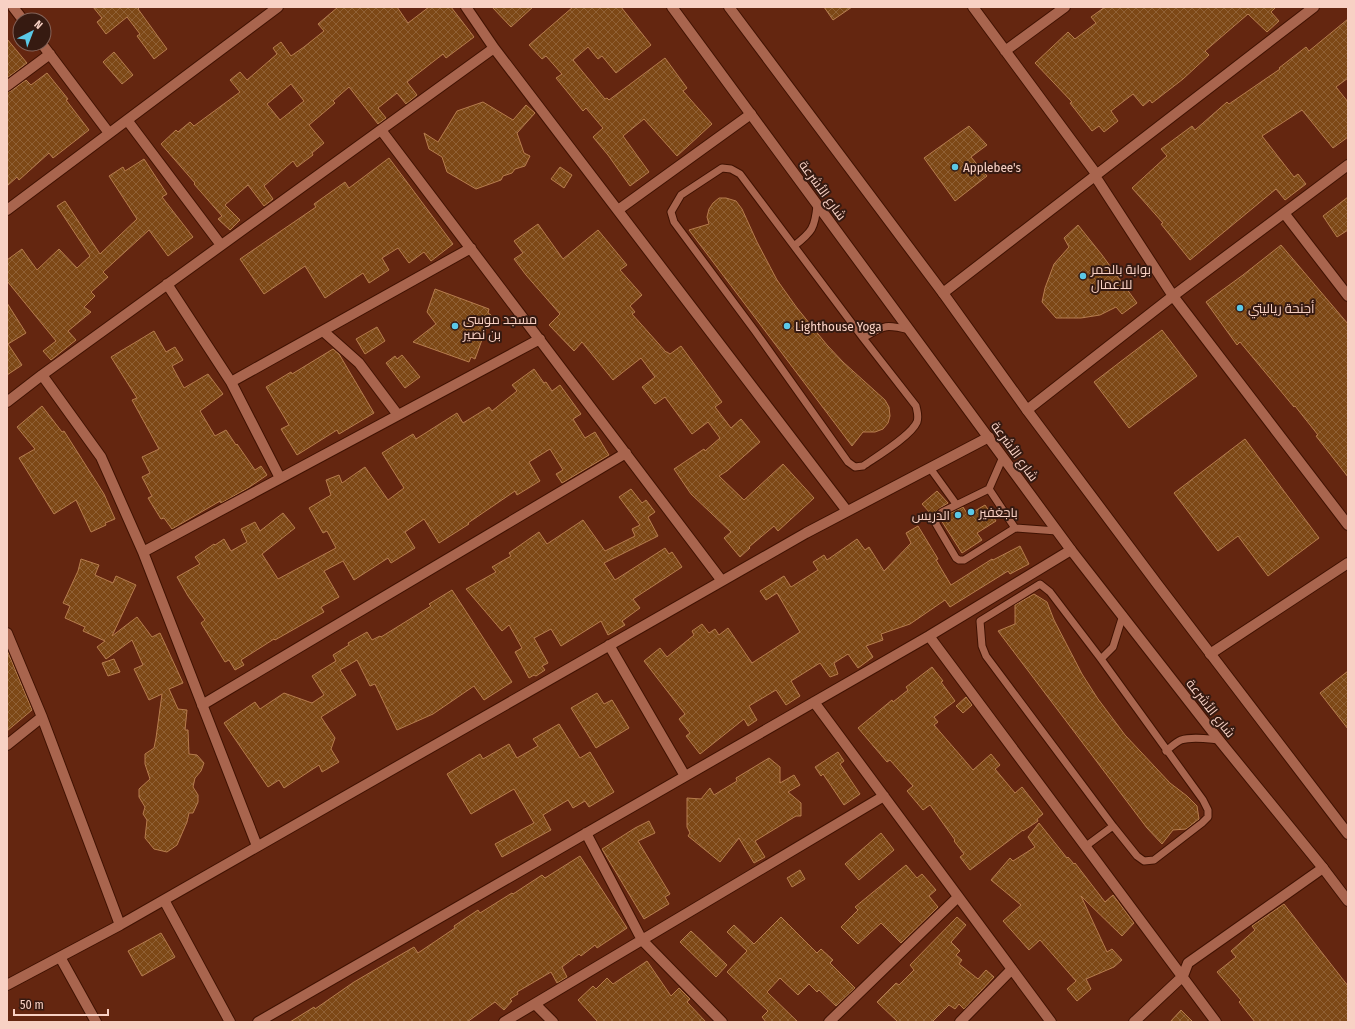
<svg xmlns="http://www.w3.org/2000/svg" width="1355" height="1029" font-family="'Fira Sans Condensed',Cairo,sans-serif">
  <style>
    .building { fill: url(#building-cross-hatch); stroke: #b77d4e; fill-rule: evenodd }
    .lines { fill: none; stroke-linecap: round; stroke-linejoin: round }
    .service-casing { stroke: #401202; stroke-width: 9 }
    .minor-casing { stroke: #401202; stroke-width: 12 }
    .tertiary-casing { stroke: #401202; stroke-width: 12 }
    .service { stroke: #a9654e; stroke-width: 7 }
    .minor { stroke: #a9654e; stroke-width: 10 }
    .tertiary { stroke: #a9654e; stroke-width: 10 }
    .poi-dot { fill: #5bc8e6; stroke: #361a11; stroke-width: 1.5 }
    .labels { text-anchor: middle; stroke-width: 4; stroke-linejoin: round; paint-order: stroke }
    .poi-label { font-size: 13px; fill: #f8d1c4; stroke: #361a11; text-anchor: start }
    .street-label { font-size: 13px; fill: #f8d1c4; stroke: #361a11 }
  </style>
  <defs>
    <pattern id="building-cross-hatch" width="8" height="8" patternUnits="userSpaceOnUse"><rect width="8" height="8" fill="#7d4816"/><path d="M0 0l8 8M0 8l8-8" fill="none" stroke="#906136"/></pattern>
  </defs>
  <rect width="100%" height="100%" fill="#642610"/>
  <path class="building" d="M93,7H140L138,9L167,49L154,59L137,36L140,34L127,17L106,34L97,22L102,18Z
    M338,7H397L408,23L429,7H451L474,37L446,58L443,54L407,82L417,95L406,104L397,93L378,108L386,118L378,124L349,87L333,101L335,103L309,125L324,143L312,153L313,155L297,167L293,161L264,186L273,199L264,206L248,185L225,205L240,220L230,230L218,219L222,216L194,184L195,183L161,144L176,130L178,132L190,122L194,126L240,92L230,80L240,72L247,80L277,54L273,48L281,42L291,56L304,47L324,31L318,24ZM291,84L304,101L280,120L267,104Z
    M492,7H533L511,27Z
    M573,7H621L651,45L616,73L602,56L598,59L588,47L573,60L605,99L607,98L609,100L665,58L687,88L683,91L712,124L677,156L644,119L623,136L649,172L630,186L608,155L593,137L603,128L586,108L583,111L556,78L562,74L546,56L542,59L529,45Z
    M824,7H852L833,20Z
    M1105,7H1276L1271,12L1279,21L1267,32L1248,14L1205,51L1209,55L1183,79L1152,103L1150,100L1143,106L1133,94L1111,111L1118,121L1104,132L1099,126L1092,131L1070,103L1072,102L1035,63L1068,32L1075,39L1096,23L1091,17Z
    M1348,19V78L1336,87L1348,102V137L1333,148L1302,110L1262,136L1294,177L1298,174L1306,184L1285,200L1276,189L1190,260L1161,224L1163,223L1132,188L1167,156L1161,149L1192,126L1195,130L1227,102L1229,104L1280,69L1279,68L1306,47L1309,51Z
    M7,39L27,63L7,78Z
    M114,52L133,75L122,84L103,62Z
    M47,73L68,99L66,100L89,130L53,158L49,153L19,180L17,177L7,186V92L11,91L26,80L31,85Z
    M483,102L513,120L526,105L535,113L517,133L524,153L530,156L525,166L515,169L512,173L503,176L501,180L476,189L447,172L442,157L429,149L424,133L438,142L457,111Z
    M969,126L987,145L971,157L987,176L955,201L924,158Z
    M389,158L453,244L431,261L424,252L409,263L398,248L382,258L389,270L369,283L363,273L325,298L305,266L264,294L240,259L316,207L314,204L345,182L349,188Z
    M144,159L167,194L162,197L193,237L168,256L149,230L103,272L108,277L91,292L95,296L84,307L91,312L68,331L76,340L51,360L43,351L56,341L7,281V260L22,249L37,270L59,249L77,268L90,256L57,206L65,201L100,254L137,219L109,176L123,167L125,171Z
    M560,167L572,175L564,188L551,179Z
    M1348,197V230L1337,237L1323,216Z
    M719,198H726L736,201L742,209L757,242L777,280L797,308L827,345L843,362L885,400L889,407L890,416L888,423L883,429L875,432H863L852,446L701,246L689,230L709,224L707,217L709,209L713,203Z
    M538,224L563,259L598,230L627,265L620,270L642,295L630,306L635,312L632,314L666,352H667L670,354L681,346L722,402L715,407L731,428L741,419L760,442L727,471L719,476L744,500L783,464L814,498L778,531L774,526L749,547L750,548L740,557L724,538L731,532L691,494L674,469L704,449L705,451L720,438L708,422L692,434L665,397L655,404L642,387L655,377L641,358L613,380L582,342L574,351L549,325L560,314L526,275L514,259L523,253L514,241Z
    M1078,225L1102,255L1137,303L1122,314L1116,307L1100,315L1081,318H1056L1042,302L1045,288L1054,264L1069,247L1064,238Z
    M1281,245L1348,324V477L1316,436L1318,435L1295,406L1294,407L1240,342L1237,345L1206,302L1243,275Z
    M435,289L489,309L488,313L491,315L475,359L471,357L469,362L413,342L436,324L427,312Z
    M7,303L26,333L8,344L22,365L7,375Z
    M377,327L385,341L365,354L356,339Z
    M1162,330L1197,376L1129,428L1094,382Z
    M154,331L166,352L175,347L183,360L172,366L184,388L208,374L223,394L200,411L215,436L226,430L236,445L237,444L255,470L261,466L267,475L248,488L221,503L220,501L172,529L164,518L161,519L148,498L152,496L142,477L150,473L142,457L159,449L132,400L137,398L111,357Z
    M333,349L339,354L374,413L339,434L337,430L297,455L281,429L289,425L266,387L291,372L292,374Z
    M402,355L420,377L405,388L386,363L395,356L397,359Z
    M534,369L544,383L546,382L552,391L560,385L581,414L573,419L585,438L595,432L609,455L562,483L556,474L563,470L550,449L529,462L540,481L517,495L515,491L468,523L469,524L439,543L424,519L405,532L415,548L391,563L388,558L354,580L343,561L324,571L339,597L321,607L324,612L275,640L274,639L241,660L244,665L235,670L229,660L225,662L201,623L205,620L188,596L177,577L200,564L195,557L214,544L215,545L224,539L231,551L247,542L241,529L255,522L260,531L283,513L295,528L262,554L278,579L336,548L327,531L323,533L309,508L331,495L326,480L339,475L342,483L365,467L388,500L404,488L382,453L413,434L416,439L457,413L463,423L489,407L492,411L517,391L512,385Z
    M42,406L62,432L64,431L104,494L115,519L105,523L106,525L91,532L76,500L54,514L19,458L35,449L17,427Z
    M1245,439L1319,538L1268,576L1238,536L1218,551L1174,493Z
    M631,489L642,503L646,500L655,512L648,517L658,536L604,563L615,580L665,548L669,554L672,552L682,567L633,599L640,608L622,621L625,625L608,635L601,621L561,646L551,629L534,638L548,663L542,666L545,670L536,676L534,675L529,678L515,652L522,648L509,625L502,631L466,589L496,572L492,567L511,556L509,553L539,532L547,544L583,520L605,551L635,536L632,529L640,525L619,497Z
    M937,491L948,503L940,508L932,515L922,504Z
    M985,505L996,521L977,533L982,540L962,553L941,520L945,516L963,507L968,515Z
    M918,526L938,559L936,560L951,585L992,559L993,560L1020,546L1029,564L1010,574L1008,571L950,607L945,600L910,624L881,634L883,640L866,646L873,657L858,668L848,654L834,663L838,674L830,677L820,663L791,681L800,696L786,705L776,690L749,706L757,720L748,726L744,719L700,754L686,736L690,733L679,719L685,714L644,661L660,648L667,657L694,635L692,631L702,624L709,633L715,629L719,635L728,628L752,663L800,632L777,593L766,600L760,591L784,576L791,587L818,570L813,562L824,555L827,560L857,539L865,550L869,547L884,571L911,543L906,533Z
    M81,559L99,565L95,575L113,583L116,576L136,585L112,636L137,617L152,637L160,633L183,683L169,689L178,709L187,710L185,730H188L189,754L197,755L204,763L201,771L195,778L193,787L198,795V802L193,813H189L187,822L177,845L167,852L154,849L145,838L147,820L143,814L145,807L139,797V789L150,779L145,764V754L154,748L156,738L162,694L149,700L134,669L143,665L132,640L106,659L97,647L105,641L83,631L85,627L65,618L70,606L63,603L78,571Z
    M452,590L512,682L484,700L474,686L433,714L397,730L375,684L370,686L357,660L340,670L356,695L321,717L335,738L331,749L339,762L322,772L319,765L284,788L279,780L268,787L224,723L255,702L260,709L284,693L312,703L324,695L312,676L336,661L333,655L349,645L348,643L367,632L372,640L380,636L381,637L431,606L429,604Z
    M1034,594L1047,602L1054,620L1082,674L1098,699L1125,735L1170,783L1187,796L1197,806L1199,819L1186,829L1173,830L1162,844L1147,828L998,631L1015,624V605Z
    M7,650L32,710L7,731Z
    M114,659L120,672L108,676L102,663Z
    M932,667L943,681L941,682L955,701L934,717L938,722L934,725L973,770L991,754L1000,765L995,769L1015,793L1022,787L1043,814L1037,819L1038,821L1023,831V830L970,870L960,857L964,854L954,841L955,840L930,805L923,810L907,791L913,786L890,760L887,762L858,728L892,700L893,702L908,690L906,687Z
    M1348,671V729L1320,693Z
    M597,693L604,704L612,700L629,728L596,748L571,708Z
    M966,697L972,705L963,713L956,706Z
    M559,724L580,758L590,752L614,792L589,807L585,801L573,808L568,800L543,815L551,830L502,857L495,844L534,823L514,789L471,814L447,774L480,754L483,759L509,744L517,758L538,746L533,739Z
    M838,752L844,761L840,764L860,794L844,805L823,774L821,776L815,767Z
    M769,758L780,767V783L794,775L800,785L788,792L801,803V816H796L755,841L765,857L754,863L739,838L720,862L688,836L690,833L687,827V798L701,799L710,788L714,795L737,781L736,778Z
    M649,821L655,833L638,841L670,894L665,897L669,904L644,919L602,849L635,828Z
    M1039,823L1067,858L1068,857L1074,864L1075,863L1105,902L1113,895L1134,923L1122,936L1081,896L1107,952L1112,949L1122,960L1114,967L1086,979L1091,989L1077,1001L1067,989L1076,981L1040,940L1029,950L1003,921L1021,905L991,880L1010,858L1013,861L1035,847L1028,837Z
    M881,833L894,850L859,880L845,864Z
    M580,856L627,928L597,948L595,945L581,956L579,954L562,967L567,977L557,983L551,972L517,992L518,994L510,999L512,1001L504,1010L495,1002L467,1022H290L314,1007L315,1009L354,982L414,947L418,953L455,928L454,926L478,910L480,913L512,893L513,894L542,875L545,878Z
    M906,865L917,878L922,874L936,890L929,896L938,907L901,943L881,923L858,944L841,927L858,910L855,907Z
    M800,870L805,879L792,887L787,878Z
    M1284,904L1348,986V1022H1255L1239,1002L1241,1000L1217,972L1236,957L1231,951L1255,930L1252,926Z
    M781,917L817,953L821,949L833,960L830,963L855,988L836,1006L819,990L817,992L809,984L798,995L780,978L767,992L798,1022H766L762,1017L768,1011L727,972L747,951L727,932L734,925L754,944Z
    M957,917L966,925L951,942L960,951L956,955L962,960L959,964L978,979L986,970L994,977L964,1009L959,1004L955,1009L949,1005L932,1022H898L877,1002L896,983L899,985L914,970L910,965Z
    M691,931L727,965L716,977L680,942Z
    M161,933L175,957L142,976L128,951Z
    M647,961L671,996L679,988L690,999L687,1002L706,1022H598L578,1000L593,986L596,989L607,978L613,984Z
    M1181,1010L1193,1022H1170Z"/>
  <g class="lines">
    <defs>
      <path id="service" d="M722,168L731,169L740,174L863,338L916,406C917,411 919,416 917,422C911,436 876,457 863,466L855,467L848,462L755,331L674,222L671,212L681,195Z
        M794,246C812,232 815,228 817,205
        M863,338C885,325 885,324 910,330
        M1003,457L989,489L1015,528L1057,531
        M930,468L956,504
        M989,489L942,512L936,518V524L956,558L959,560H964L1015,528
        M1101,659L1113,647L1123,615
        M1166,751C1171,747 1176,742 1181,740C1193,736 1208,739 1219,740
        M1086,846L1113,826L1137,856L1144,861L1154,860L1202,823L1208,817V810L1203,800L1101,659L1050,592L1040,584L980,621L982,646L986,656L1113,826"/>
      <path id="minor" d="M13,7L23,20
        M466,7L494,48L847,511
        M973,7L1097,175
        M42,44L109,133
        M1005,51L1065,7
        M7,86L50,54
        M127,120L221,245
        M381,130L722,581
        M1095,176L1173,296L1348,525
        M7,210L278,7
        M618,210L751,114
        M1284,213L1348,296
        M167,284L231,382L280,478
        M943,293L1314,7
        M323,331L359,363L398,415
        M42,375L101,457L143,552L257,846
        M231,382L471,248
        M7,402L42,375L494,48
        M1027,410L1173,296L1348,165
        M143,552L540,339
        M7,633L42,717L120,925
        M929,636L1216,1022
        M609,645L685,776
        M1210,654L1348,563
        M814,702L1051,1022
        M202,705L626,453
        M7,745L42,717
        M586,833L642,940L722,1022
        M164,900L230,1022
        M60,957L96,1022
        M7,985L120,925L806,533L989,437
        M535,1004L553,1022
        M258,1022L929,636L1071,550
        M504,1022L884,796
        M829,1022L958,897
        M960,1022L1012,969
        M1134,1022L1183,976L1188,963L1323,868"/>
      <path id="tertiary" d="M672,7L1071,550L1219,740L1323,868L1348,901
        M729,7L943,293L1027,410L1158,585L1348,834"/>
    </defs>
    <use href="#service" class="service-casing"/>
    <use href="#minor" class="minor-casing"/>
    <use href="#tertiary" class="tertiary-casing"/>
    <use href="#service" class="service"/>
    <use href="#minor" class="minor"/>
    <use href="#tertiary" class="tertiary"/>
  </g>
  <g class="poi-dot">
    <circle cx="955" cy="167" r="4"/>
    <circle cx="1083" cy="276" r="4"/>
    <circle cx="1240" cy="308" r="4"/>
    <circle cx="455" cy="326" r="4"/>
    <circle cx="787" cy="326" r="4"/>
    <circle cx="971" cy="512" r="4"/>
    <circle cx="958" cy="515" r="4"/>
  </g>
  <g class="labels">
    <g class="poi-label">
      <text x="963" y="172">Applebee's</text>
      <text x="1091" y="274">بوابة بالحمر<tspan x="1091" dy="15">للاعمال</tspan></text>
      <text x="1248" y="313">أجنحة رياليتي</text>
      <text x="463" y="324">مسجد موسى<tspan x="463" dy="15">بن نصير</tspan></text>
      <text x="795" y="331">Lighthouse Yoga</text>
      <text x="979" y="517">باجغفير</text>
      <text x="950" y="520" text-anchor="end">الدريس</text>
    </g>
    <g class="street-label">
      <text transform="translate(823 190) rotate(54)" y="5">شارع الأشرعة</text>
      <text transform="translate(1015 451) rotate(54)" y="5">شارع الأشرعة</text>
      <text transform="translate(1211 708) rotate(52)" y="5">شارع الأشرعة</text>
    </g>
  </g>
  <rect width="1355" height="1029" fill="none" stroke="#f8d1c4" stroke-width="16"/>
  <g transform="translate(32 32) rotate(42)"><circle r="19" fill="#361a11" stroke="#846359"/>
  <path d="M0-3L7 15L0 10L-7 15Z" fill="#5bc8e6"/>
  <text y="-6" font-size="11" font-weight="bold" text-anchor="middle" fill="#f8d1c4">N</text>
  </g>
  <path d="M14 1009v6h94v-6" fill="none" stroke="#f8d1c4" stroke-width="2"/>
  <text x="20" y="1009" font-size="12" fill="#f8d1c4" stroke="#361a11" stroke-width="3" paint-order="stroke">50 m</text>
</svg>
